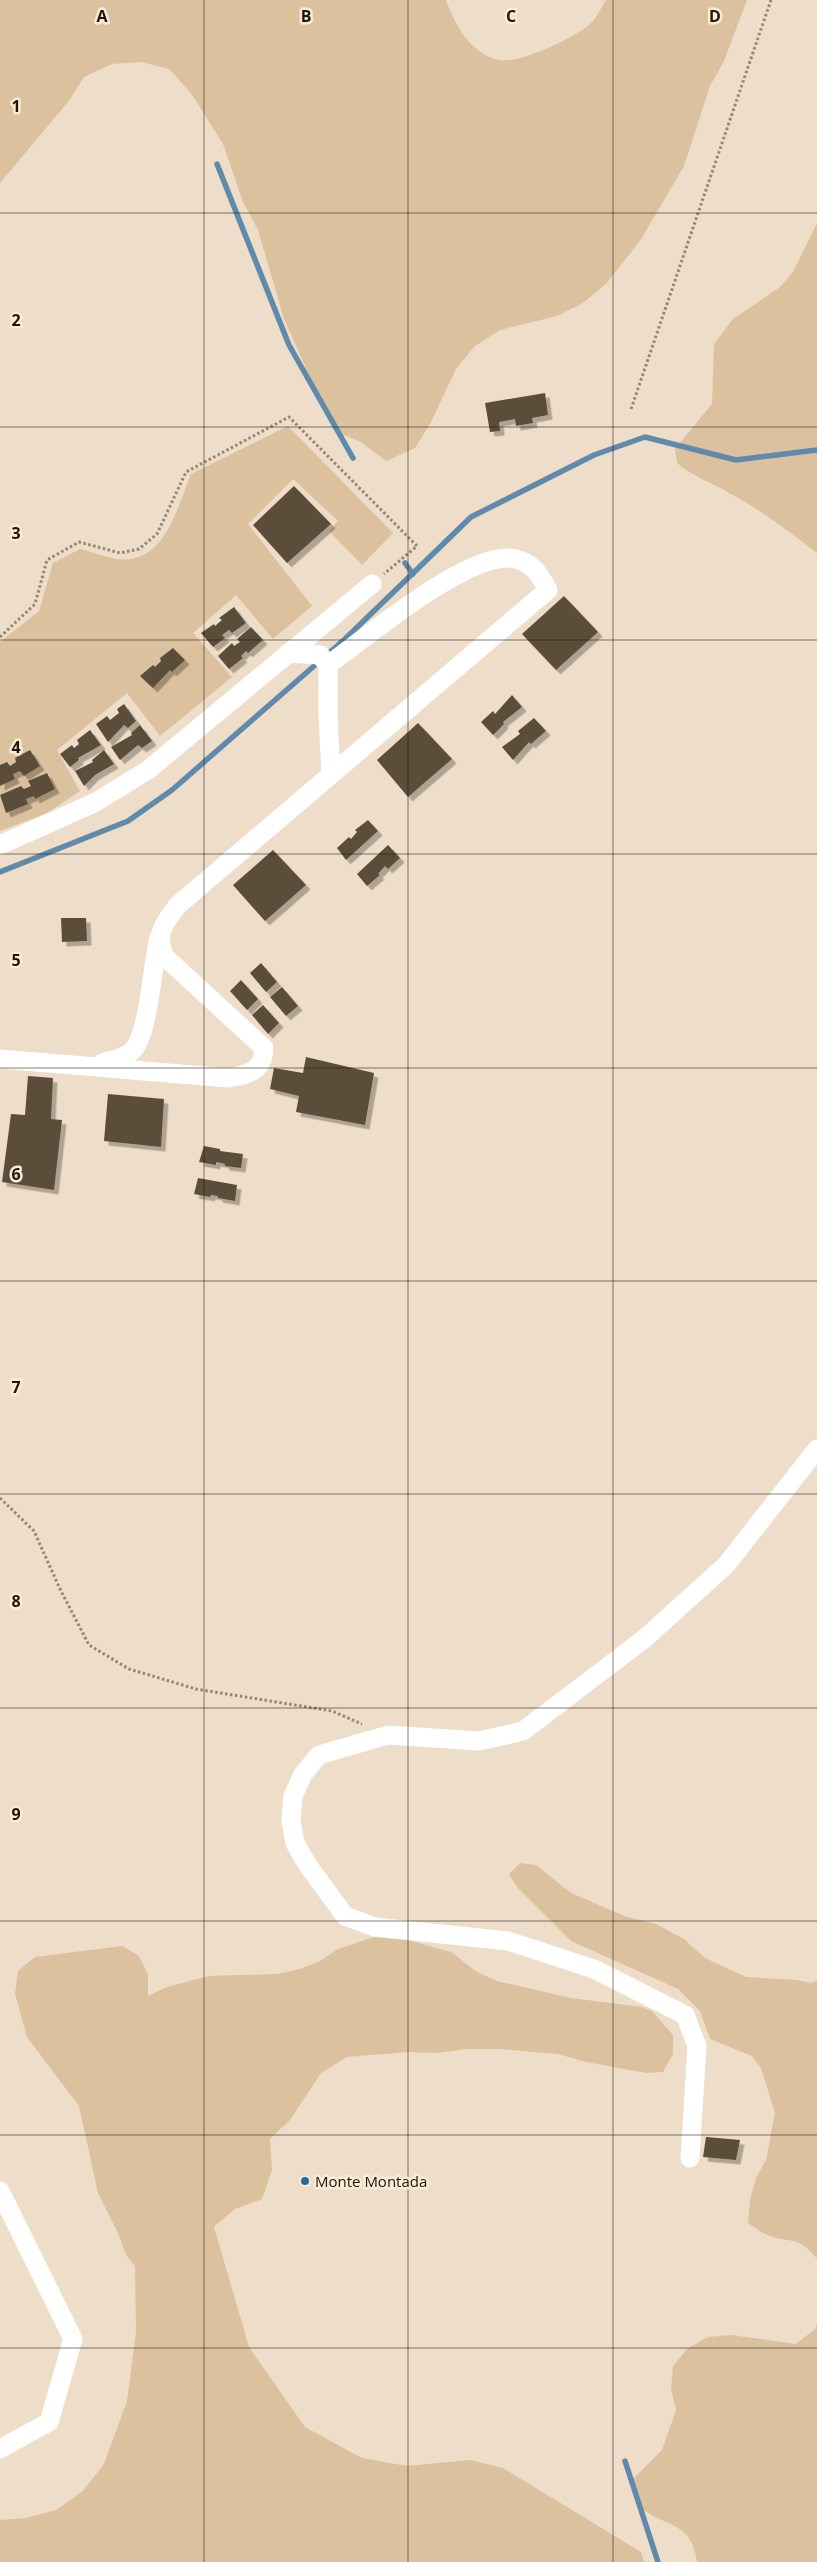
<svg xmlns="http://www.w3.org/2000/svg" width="817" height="2562" viewBox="0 0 817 2562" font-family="'Open Sans',sans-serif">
  <defs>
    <filter id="shadow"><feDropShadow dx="4.5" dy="4.5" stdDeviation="0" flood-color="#0004"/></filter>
  </defs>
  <rect width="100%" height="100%" fill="#eeddc8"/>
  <!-- green -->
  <path fill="#dcc19f" d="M0,0h446c9,25 25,55 54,60 20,4 73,-22 89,-35 7,-6 12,-17 17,-25h141l-23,61 -14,25 -26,80 -44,75 -34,43 -23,19 -26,13 -57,14 -25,16 -19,23 -25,53 -16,26 -29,13 -25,-19 -27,-11 -50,-112 -26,-89 -15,-28 -20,-58 -32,-51 -22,-24 -28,-7 -29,2 -28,13 -16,25 -68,81z
    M817,223v330c-28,-22 -55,-42 -86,-59 -18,-11 -38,-17 -54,-31l-2,-14 37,-45 2,-60 19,-25 47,-32 13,-15z
    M288,426l105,107 -31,32 -33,-34 9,-10 -45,-42 -45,45 64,82 -39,33 -37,-44 -43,38 39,44 -72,59 -33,-43 -70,57 23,41 -33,22 -47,18v-189l39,-31 14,-48 27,-14c12,3 25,8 37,10 48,6 60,-51 74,-85z
    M520,1863l16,2 35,28 56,24 29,7 28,15 21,19 41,19 51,3 14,3 6,-2v278c-19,-25 -29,-15 -52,-25 -6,-3 -12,-8 -17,-11l2,-23 6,-22 10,-18 9,-47 -14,-45 -9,-12 -42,-17 -10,-28 -22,-22 -107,-48 -54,-54 -8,-13z
    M374,1937l34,3 43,12 26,20 20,9 74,17 71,9 10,4 21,24v19l-10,18 -17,1 -60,-11 -28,-8 -59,-5h-32l-30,4 -29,-1 -61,5 -26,16 -31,47 -20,19 2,31 -10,29 -27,10 -21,18 35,120 56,80 57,31 45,8 63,-6 33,8 138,84 3,10h-644v-42l26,-2 30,-8 27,-19 21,-27 23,-63 9,-69 -1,-66 -9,-11 -8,-22 -20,-40 -19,-87 -52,-69 -12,-43 3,-23 17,-14 87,-11 17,10 9,18v22l19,-9 42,-11 68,-2 23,-5 20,-8 18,-12z
    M817,2324v238h-120c-6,-46 -40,-34 -59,-58 -4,-5 -5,-17 -7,-23l31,-31 14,-40 -5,-21 2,-23 15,-18 20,-11 23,-2 65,9 19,-15z"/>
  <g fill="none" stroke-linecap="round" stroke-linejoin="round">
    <!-- stream -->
    <path stroke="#608aab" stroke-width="5.5" d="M217,164l72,181 64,113
      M405,563l8,11
      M0,872l128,-51 44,-31 173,-151 126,-122 123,-62 51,-18 91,23 81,-10
      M625,2461l33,101"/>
  </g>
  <!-- building -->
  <path fill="#5c4e3b" filter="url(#shadow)" d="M545,393l3,22 -16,3 1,5 -17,3 -1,-7 -16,3 1,9 -10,1 -5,-29z
    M294,486l37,38 -44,39 -34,-38z
    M564,596l34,36 -42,38 -34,-36z
    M234,607l12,16 -14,10 -3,-3 -7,5 3,3 -12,9 -12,-14 13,-9 1,2 7,-6 -3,-2z
    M251,627l12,13 -15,13 -2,-2 -5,5 2,2 -14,11 -11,-13 14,-13 2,3 6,-4 -3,-3z
    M173,648l12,12 -13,12 -2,-2 -17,18 -13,-12 13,-11 2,2 6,-6 -1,-3z
    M512,695l10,12 -19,15 1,2 -11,11 -12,-13 12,-11 2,3z
    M124,704l12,17 -8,7 -4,-3 -16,17 -12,-18 11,-8 3,4 9,-7 -2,-4z
    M534,718l12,13 -15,13 -2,-2 -16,18 -11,-13 18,-13 -2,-3z
    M418,723l34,36 -44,38 -31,-37z
    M140,725l12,16 -10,7 -4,-3 -18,15 -9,-13 21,-12 -1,-2z
    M90,730l11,15 -23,13 1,2 -9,7 -10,-13 12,-9 2,3 5,-4 -2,-4z
    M30,750l10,16 -16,10 -4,-5 -7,3 2,5 -15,7v-21l7,-3 3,4 6,-4 -1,-4z
    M104,750l10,14 -19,11 -11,11 -9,-15 18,-9 -1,-2z
    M47,773l8,16 -20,10 -1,-3 -8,3 2,5 -22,9 -6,-18 21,-9 3,3 7,-3 -3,-5z
    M368,820l10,11 -32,29 -9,-12 12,-11 2,2 6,-7 -2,-2z
    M388,845l12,13 -12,11 -3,-3 -7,8 2,1 -13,11 -10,-12z
    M273,850l33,35 -41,36 -32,-36z
    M61,918h25l1,23 -25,1z
    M261,963l16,19 -11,10 -16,-19z
    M241,980l17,19 -11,11 -17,-19z
    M282,987l16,19 -12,10 -16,-19z
    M263,1005l16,18 -11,11 -16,-19z
    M306,1057l68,16 -9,52 -69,-13 3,-16 -29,-7 4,-21 29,5z
    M28,1076l25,2 -2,41 11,1 -8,70 -52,-8 9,-68 14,1z
    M108,1094l56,5 -3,48 -57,-6z
    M204,1146l16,3v2l23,3 -2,14 -16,-2v-2l-9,-2v3l-17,-3z
    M198,1178l39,7 -2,16 -17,-3v-2l-7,-1 -1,2 -16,-3z
    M706,2137l34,3 -4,20 -33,-3z"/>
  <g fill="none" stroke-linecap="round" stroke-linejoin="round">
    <!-- path -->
    <path stroke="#928676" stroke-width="3" stroke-dasharray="2.5 2.5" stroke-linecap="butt" d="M631,409l140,-409
      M0,637l35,-33 12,-44 32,-18 41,11 19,-4 18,-15 29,-62 103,-55 128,129 -33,28
      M0,1498l34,33 26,58 29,56 40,24 67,20 136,22 30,13"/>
    <!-- minor -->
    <path stroke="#fff" stroke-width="19" d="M288,653l32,2 8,10v52l3,57
      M0,845l96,-43 52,-32 224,-186
      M0,1059l228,19c21,-4 35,-6 36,-30l-100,-92c-9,-24 0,-32 14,-51l370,-315c-8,-15 -15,-27 -32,-31 -45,-11 -150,79 -188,106
      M102,1063c10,-3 21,-5 29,-11 18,-14 21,-88 28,-114
      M690,2158l7,-112 -12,-31 -91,-46 -86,-28 -133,-14 -30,-11 -38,-52 -12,-21 -4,-23 2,-24 10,-22 16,-19 69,-20 91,6 44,-10 121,-92 82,-74 91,-116
      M0,2191l73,148 -24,83 -49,27"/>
  </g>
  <!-- grid -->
  <path fill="none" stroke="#1c160e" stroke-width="1" stroke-opacity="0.55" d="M204,0v2562M408,0v2562M613,0v2562M0,213h817M0,427h817M0,640h817M0,854h817M0,1068h817M0,1281h817M0,1494h817M0,1708h817M0,1921h817M0,2135h817M0,2348h817"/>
  <!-- markers -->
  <circle fill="#226c9f" stroke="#fbead5" stroke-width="2" cx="305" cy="2181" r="5"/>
  <g text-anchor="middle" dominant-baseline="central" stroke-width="5" stroke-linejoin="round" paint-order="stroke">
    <!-- poi labels -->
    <g font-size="15" fill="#1c160e" stroke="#fbead5" text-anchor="start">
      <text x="315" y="2181">Monte Montada</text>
    </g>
  </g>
  <g font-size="16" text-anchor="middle" font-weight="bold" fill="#1c160e" stroke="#fbead5" stroke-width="5" stroke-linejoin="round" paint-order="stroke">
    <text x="102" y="22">A</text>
    <text x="306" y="22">B</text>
    <text x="511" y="22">C</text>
    <text x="715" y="22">D</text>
    <text x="16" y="112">1</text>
    <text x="16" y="326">2</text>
    <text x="16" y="539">3</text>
    <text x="16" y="753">4</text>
    <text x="16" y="966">5</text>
    <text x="16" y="1180">6</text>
    <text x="16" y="1393">7</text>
    <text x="16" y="1607">8</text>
    <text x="16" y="1820">9</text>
  </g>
</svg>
